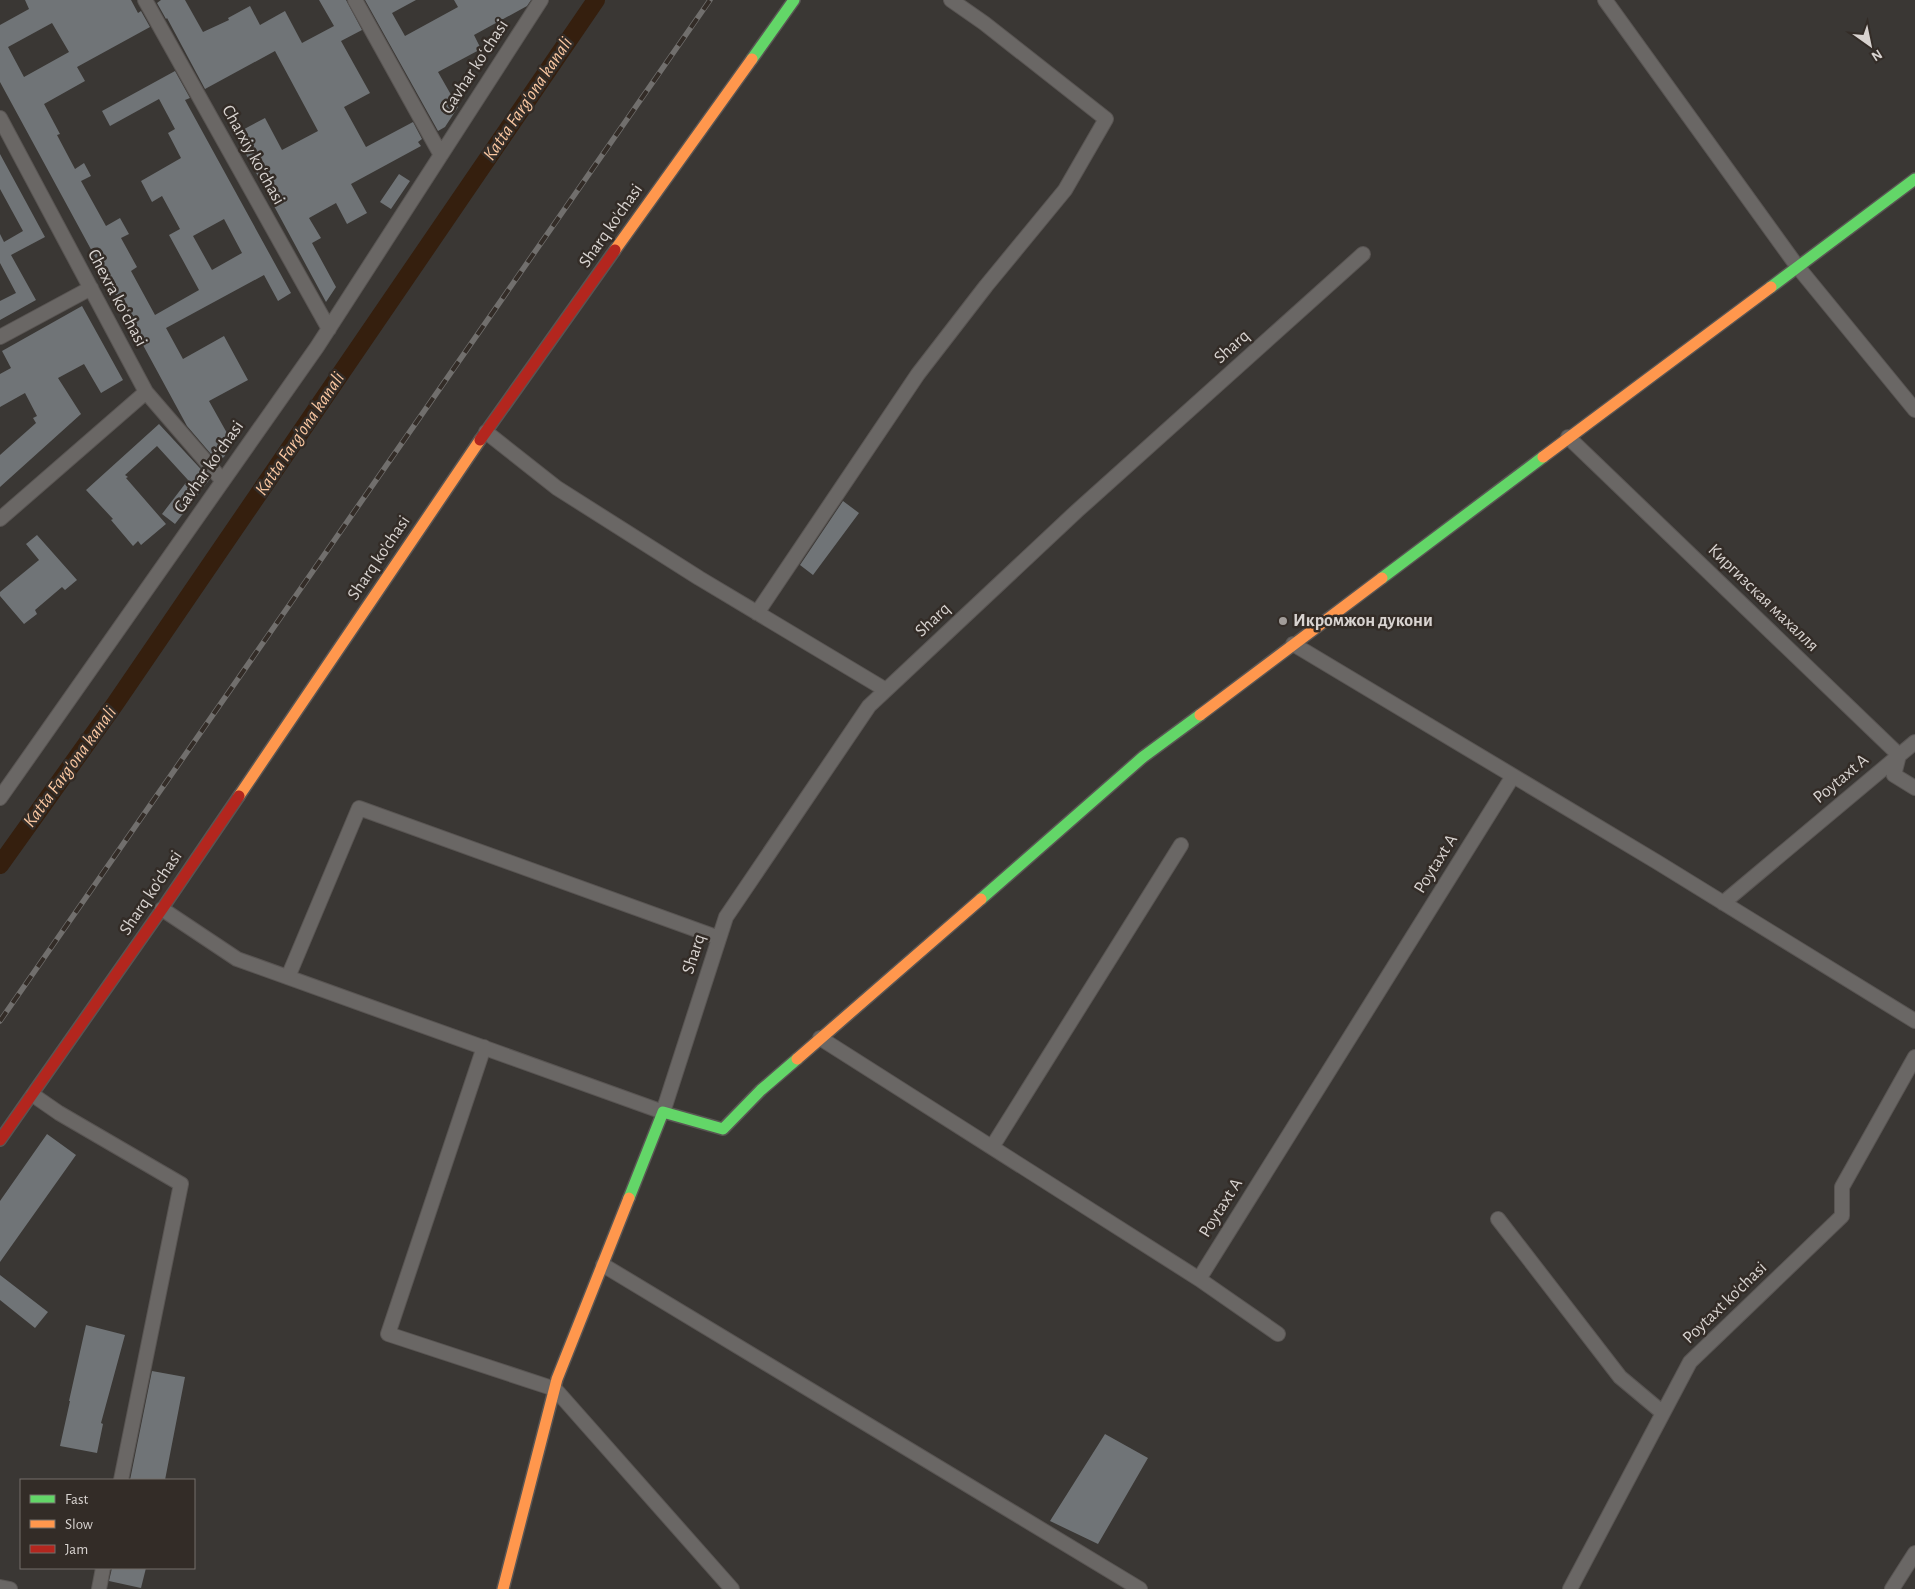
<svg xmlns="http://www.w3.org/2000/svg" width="1915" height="1589" viewBox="0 0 1915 1589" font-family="'Alegreya Sans',sans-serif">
  <rect width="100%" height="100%" fill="#3a3734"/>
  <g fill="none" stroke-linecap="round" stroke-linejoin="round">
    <!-- canal -->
    <path stroke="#351f0e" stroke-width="18" d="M0,865l115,-161 481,-704"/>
  </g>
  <!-- building -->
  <path fill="#707477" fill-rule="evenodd" d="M25,0h106l7,13 3,-2 9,16 -73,40 8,14 -41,23 16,30 -3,1 18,34 9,-6 7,13 -10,5 25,45 14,-8 9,16 -8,4 16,29 -6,4 24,44 44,-25 -30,-55 11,-6 -18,-33 -10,6 -11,-21 40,-23 -13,-25 7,-4 -16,-30 -49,27 -8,-15 73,-40 15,27 -5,2 106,193 -13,8 -14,-26 -98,53 17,31 41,-23 24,44 -39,21 23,41 -8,15 -7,4 -30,-35 -187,-344v-57l29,-16zM52,23l17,29 -45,25 -16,-30zM224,219l18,34 -30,17 -19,-34z
    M161,0h24l18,32 26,-12 -1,-2 22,-12 10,19 25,-14 17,32 32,-17 -15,-26h27l16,30 -21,11 29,52 -26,14 22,40 47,-25 9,17 -4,3 3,4 -70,38 16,29 -20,11 -11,-21 -27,15 12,20 -9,5 24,44 -10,15 -91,-168 30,-16 17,32 36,-19 -43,-80 -70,38 -38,-71 -1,1 -9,-16z
    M365,0h51l-24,13 13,23 53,-29 -4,-7h77l-4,6 -53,29 7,14 -43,23 20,35 -13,20 -7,4z
    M0,154l45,83 -34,18 25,45 -36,20v-19l16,-8 -16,-30v-29l4,8 19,-11 -23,-42z
    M399,174l11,7 -19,28 -11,-7z
    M82,306l41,74 -22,13 -17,-29 -26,14 23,36 -81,73v-32l36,-32 -3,-5 4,-2 -12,-23 -25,14v-33l11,-6 -9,-17z
    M159,424l51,55 -35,45 -13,-10 26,-34 -31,-34 -32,29 3,2 -2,1 40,46 -25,21 -3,-4 -5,5 -22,-26 2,-1 -27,-29z
    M843,501l16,12 -46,62 -13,-10z
    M37,535l40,45 -12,10 -3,-3 -27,23 2,4 -13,10 -24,-28v-4l39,-32 -13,-16z
    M47,1134l29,21 -76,107v-61z
    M0,1275l48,37 -13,16 -35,-28z
    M86,1325l39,10 -24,88 2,1 -6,29 -37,-7 10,-45h-1z
    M152,1371l33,6 -20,103h-35z
    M1105,1434l43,24 -50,86 -48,-23z
    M112,1568h34l-5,20 -32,-7z"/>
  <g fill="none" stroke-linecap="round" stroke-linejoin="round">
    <defs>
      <path id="street" d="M145,0l184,329
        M355,0l86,155
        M1605,0l192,266 118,144
        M0,118l146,274 76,88
        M0,337l91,-49
        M486,432l71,56 142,90 187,112
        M1568,437l331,318 -5,20 21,13
        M0,519l146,-127
        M757,613l161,-239 68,-88 79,-96 41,-71 -122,-96 -33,-23
        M1293,644l364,218 258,159
        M0,798l317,-451 224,-347
        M1723,903l192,-161
        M162,909l75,50 426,153 63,-195 143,-211 209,-196 285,-256
        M288,977l71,-169 360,130
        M820,1038l379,241 314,-503
        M484,1047l-96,287 167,55 177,200
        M33,1095l26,18 122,71 -60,296
        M992,1147l189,-302
        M1498,1219l122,158 43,36
        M603,1265l537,324
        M1199,1279l79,55
        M0,1587l10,2
        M99,1589l4,-21
        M1570,1589l120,-227 152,-146v-29l73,-130
        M1892,1589l23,-36"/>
      <path id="fast" d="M752,59l42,-59
        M1771,287l144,-108
        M1382,578l161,-121
        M981,899l162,-142 57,-42
        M629,1198l34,-86 60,17 38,-39 36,-31"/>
      <path id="slow" d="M615,250l137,-191
        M1543,457l228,-170
        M1200,715l182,-137
        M239,796l241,-356
        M797,1059l184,-160
        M503,1589l54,-210 72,-181"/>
      <path id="jam" d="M480,440l135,-190
        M0,1140l162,-231 77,-113"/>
    </defs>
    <!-- street casing -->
    <use href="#street" stroke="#595553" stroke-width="16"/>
    <!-- fast casing -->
    <use href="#fast" stroke="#595553" stroke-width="14"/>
    <!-- slow casing -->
    <use href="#slow" stroke="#595553" stroke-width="14"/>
    <!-- jam casing -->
    <use href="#jam" stroke="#595553" stroke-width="14"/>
    <!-- street -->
    <use href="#street" stroke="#6a6765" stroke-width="14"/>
    <!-- fast -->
    <use href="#fast" stroke="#63d668" stroke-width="11"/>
    <!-- slow -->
    <use href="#slow" stroke="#ff974d" stroke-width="11"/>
    <!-- jam -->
    <use href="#jam" stroke="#b3261e" stroke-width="11"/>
    <defs>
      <path id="rail" d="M0,1021l710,-1021"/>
    </defs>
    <!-- rail casing -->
    <use href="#rail" stroke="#716f6d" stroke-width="5.5"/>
    <!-- rail -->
    <use href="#rail" stroke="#332c27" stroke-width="4" stroke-dasharray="11" stroke-linecap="butt"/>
  </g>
  <!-- markers -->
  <circle fill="#a19c99" stroke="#332c27" stroke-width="2" cx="1283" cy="621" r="5"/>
  <g text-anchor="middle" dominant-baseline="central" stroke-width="5" stroke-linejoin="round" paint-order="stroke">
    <!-- street labels -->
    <g font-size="18" fill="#d8d3d0" stroke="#332c27">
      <text transform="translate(475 67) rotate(-57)">Gavhar koʻchasi</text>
      <text transform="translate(253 155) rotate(61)">Charxiy koʻchasi</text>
      <text transform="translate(611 226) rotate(-55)">Sharq ko'chasi</text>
      <text transform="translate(117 298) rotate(62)">Chexra koʻchasi</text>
      <text transform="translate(1232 347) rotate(-42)">Sharq</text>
      <text transform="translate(209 467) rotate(-55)">Gavhar koʻchasi</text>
      <text transform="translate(379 558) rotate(-56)">Sharq ko'chasi</text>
      <text transform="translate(1763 598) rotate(44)">Киргизская махалля</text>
      <text transform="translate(933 620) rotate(-43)">Sharq</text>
      <text transform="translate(1841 779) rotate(-40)">Poytaxt A</text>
      <text transform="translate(1436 864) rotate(-58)">Poytaxt A</text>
      <text transform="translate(151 893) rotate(-56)">Sharq ko'chasi</text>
      <text transform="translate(694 954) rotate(-72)">Sharq</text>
      <text transform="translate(1221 1208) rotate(-58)">Poytaxt A</text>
      <text transform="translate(1725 1303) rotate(-44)">Poytaxt ko'chasi</text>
    </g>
    <!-- poi labels -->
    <g font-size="18" font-weight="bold" fill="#d8d3d0" stroke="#332c27" text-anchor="start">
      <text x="1293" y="621">Икромжон дукони</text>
    </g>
    <!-- water labels -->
    <g font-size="19" font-style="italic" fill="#f9c6a0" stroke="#332c27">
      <text transform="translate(528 99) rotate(-56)">Katta Farg'ona kanali</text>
      <text transform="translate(300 434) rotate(-56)">Katta Farg'ona kanali</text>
      <text transform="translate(70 767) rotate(-54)">Katta Farg'ona kanali</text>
    </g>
  </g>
  <!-- legend -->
  <rect x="20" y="1479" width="175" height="90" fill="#332c27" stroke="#756f6b"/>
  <rect x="30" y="1495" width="25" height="8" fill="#63d668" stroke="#756f6b"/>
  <text x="65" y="1504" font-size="15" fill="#d8d3d0">Fast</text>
  <rect x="30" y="1520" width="25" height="8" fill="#ff974d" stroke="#756f6b"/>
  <text x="65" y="1529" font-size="15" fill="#d8d3d0">Slow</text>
  <rect x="30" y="1545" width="25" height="8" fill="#b3261e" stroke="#756f6b"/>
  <text x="65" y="1554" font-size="15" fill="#d8d3d0">Jam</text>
  <!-- north arrow -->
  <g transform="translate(1870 45) rotate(147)" stroke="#332c27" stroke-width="4" paint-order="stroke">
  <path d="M0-4L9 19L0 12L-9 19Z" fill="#d8d3d0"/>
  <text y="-8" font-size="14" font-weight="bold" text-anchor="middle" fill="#d8d3d0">N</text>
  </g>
</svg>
